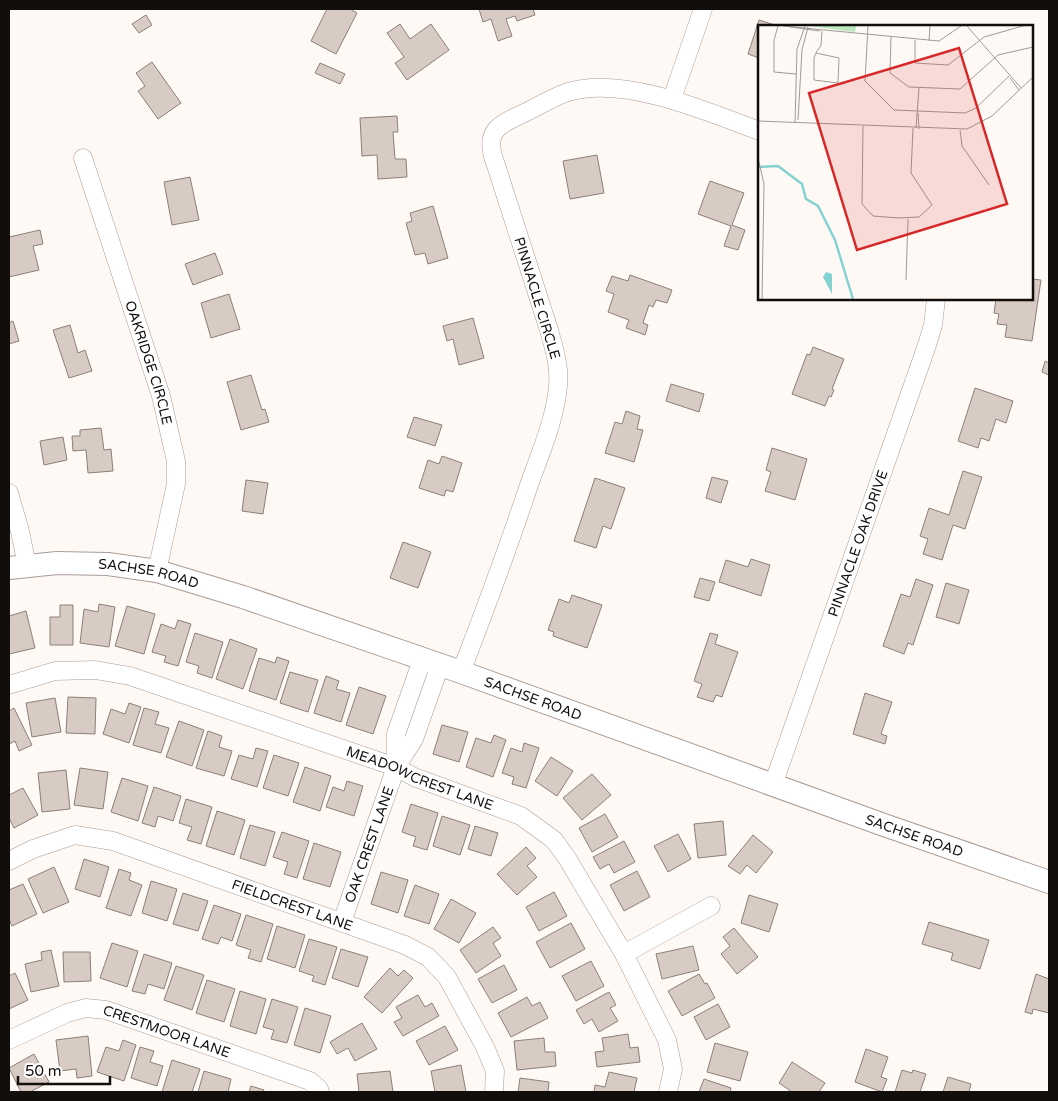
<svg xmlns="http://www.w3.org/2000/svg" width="1058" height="1101" viewBox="0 0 1058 1101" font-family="'Varela Round',sans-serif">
  <rect width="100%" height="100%" fill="#fef9f5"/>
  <!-- building -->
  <path fill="#d7cbc3" stroke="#8b8079" d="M327,9h23l7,4 -21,41 -25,-13z
    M479,9h54l2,6 -18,6 -2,-5 -9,3 6,17 -14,5 -7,-22 -8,3z
    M146,15l6,10 -13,8 -7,-9z
    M759,20l19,6h-19v32l-11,-4z
    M400,24l10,15 21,-15 18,26 -42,30 -12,-17 9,-6 -17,-24z
    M152,62l29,41 -23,16 -20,-28 7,-5 -9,-13z
    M320,63l25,11 -5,10 -25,-11z
    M397,116l1,16h-5l2,27h11l1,18 -29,2 -1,-24 -15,1 -2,-38z
    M597,155l7,38 -34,6 -7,-38z
    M190,177l9,43 -27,5 -8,-43z
    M710,181l34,12 -12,32 13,5 -7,20 -14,-4 7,-20 -33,-12z
    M433,206l15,52 -20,6 -3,-11 -10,2 -9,-32 6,-2 -2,-8z
    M40,230l3,14 -10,2 6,24 -30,7v-40z
    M215,253l8,21 -30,11 -8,-21z
    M630,275l42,15 -5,13 -11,-3 -3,7 -4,-2 -6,18 5,2 -3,10 -19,-7 3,-8 -21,-8 6,-18 -8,-3 6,-15 16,5z
    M1032,279l9,1 -9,61 -27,-4 2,-12 -10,-1 2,-10 -5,-1 2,-14h36z
    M229,294l11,35 -29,9 -10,-35z
    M473,318l11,40 -25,7 -6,-26 -6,2 -4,-15z
    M13,321l6,20 -10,3v-21z
    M70,325l8,28 7,-3 7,21 -23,7 -16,-48z
    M813,347l31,12 -12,30 2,1 -3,7 -2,-1 -4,10 -33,-12 15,-40 3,1z
    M1045,361l4,2v12l-7,-3z
    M251,375l11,35 3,-1 4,13 -28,8 -14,-48z
    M671,384l33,10 -5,18 -33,-11z
    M975,388l38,13 -7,22 -10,-4 -7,22 -8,-3 -3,10 -20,-7z
    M626,411l14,5 -3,13 6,1 -9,32 -29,-9 10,-31 7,2z
    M414,417l28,8 -7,21 -28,-9z
    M101,428l3,22 7,-1 2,22 -25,2 -2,-23 -13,1 -1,-15h8v-6z
    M63,437l4,23 -23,5 -4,-24z
    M772,448l35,11 -12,41 -30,-9 6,-19 -5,-2z
    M442,456l20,7 -9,29 -7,-2 -2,6 -25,-8 9,-28 11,4z
    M963,471l19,6 -17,52 -12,-4 -11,35 -19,-6 5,-15 -8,-3 9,-28 20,7z
    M712,477l16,4 -7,22 -15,-5z
    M595,478l30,10 -14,41 -8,-3 -7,22 -22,-7z
    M246,480l22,3 -5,31 -21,-3z
    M403,542l28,10 -13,36 -28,-10z
    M751,559l19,6 -9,31 -42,-14 7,-22 22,7z
    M700,578l15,4 -6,19 -15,-4z
    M916,579l17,6 -20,60 -5,-2 -4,11 -21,-8 18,-52 9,3z
    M946,583l23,7 -10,34 -23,-7z
    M572,595l30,10 -15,43 -34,-12 1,-4 -6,-2 11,-31 10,4z
    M99,604l16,3 -6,40 -29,-4 4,-34 14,3z
    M60,605h13v40h-23v-28h10z
    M127,606l28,8 -11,40 -29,-8z
    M26,611l9,37 -26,6v-38z
    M178,620l13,4 -13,42 -14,-4 2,-6 -14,-4 9,-28 14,5z
    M195,633l28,9 -11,36 -15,-5 2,-7 -13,-4z
    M710,633l8,2 -3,9 23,8 -16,45 -6,-2 -3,7 -16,-5 5,-13 -8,-3z
    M230,639l27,10 -14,40 -27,-10z
    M277,657l12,4 -13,39 -27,-9 10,-33 16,5z
    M290,672l28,8 -10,32 -28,-9z
    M326,676l13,5 -3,8 14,4 -9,29 -27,-9z
    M359,687l27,9 -13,38 -27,-9z
    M865,693l27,9 -11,32 6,2 -2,8 -32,-10z
    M68,697l28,1 -1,36 -29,-1z
    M55,698l6,34 -29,5 -6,-34z
    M129,703l12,4 -12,36 -26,-9 8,-25 14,5z
    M14,708l18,37 -13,6 -4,-10 -6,3v-33z
    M144,708l15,4 -4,12 14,4 -8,25 -28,-8z
    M179,721l25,9 -12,36 -26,-9z
    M442,725l26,7 -9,30 -26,-8z
    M208,731l14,5 -3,11 13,4 -8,25 -28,-8z
    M494,735l12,5 -13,37 -27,-10 10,-29 15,5z
    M524,743l15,5 -13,40 -14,-4 2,-7 -12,-4 9,-25 11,4z
    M256,748l12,3 -11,36 -26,-8 8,-24 14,4z
    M274,755l25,8 -11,33 -25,-8z
    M551,757l22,14 -16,25 -22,-15z
    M305,767l26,9 -11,35 -27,-9z
    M80,768l28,4 -5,37 -29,-4z
    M66,770l4,39 -28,3 -4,-39z
    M592,774l19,21 -29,25 -19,-22z
    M122,778l26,8 -10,35 -27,-9z
    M347,781l16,5 -9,30 -28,-9 7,-20 11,4z
    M154,787l27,9 -8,25 -15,-5 -3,11 -13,-4z
    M23,788l15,27 -24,13 -5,-10v-23z
    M186,799l26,8 -11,37 -14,-4 5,-13 -13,-4z
    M411,804l27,9 -11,37 -14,-4 3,-9 -14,-5z
    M217,811l28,9 -11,35 -28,-9z
    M605,814l13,23 -26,15 -13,-24z
    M442,816l28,9 -10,30 -27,-9z
    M723,821l3,34 -28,3 -4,-34z
    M250,825l25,7 -10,34 -25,-8z
    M475,826l23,7 -7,23 -23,-7z
    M282,832l27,9 -12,37 -13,-4 4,-12 -15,-5z
    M678,834l13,25 -23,13 -14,-26z
    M753,835l20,17 -17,21 -9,-8 -7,9 -12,-8z
    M624,841l11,21 -21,11 -5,-9 -9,5 -7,-12z
    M314,843l27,9 -11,35 -27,-8z
    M526,847l10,11 -9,8 10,11 -20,18 -20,-21z
    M84,859l25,8 -9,30 -25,-8z
    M54,867l15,35 -26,11 -15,-34z
    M119,869l12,4 -2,7 13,5 -11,31 -25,-8z
    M637,871l13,26 -26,14 -14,-26z
    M381,872l27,8 -10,33 -27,-9z
    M151,881l26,8 -10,32 -25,-8z
    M23,884l14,30 -25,12 -3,-7v-29z
    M415,885l24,9 -10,30 -25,-8z
    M554,892l13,24 -28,15 -13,-24z
    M183,893l25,8 -10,30 -25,-7z
    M749,895l29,9 -9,28 -28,-9z
    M451,899l25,14 -17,30 -25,-14z
    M214,905l27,9 -9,27 -11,-4 -3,7 -16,-5z
    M246,915l27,9 -12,38 -13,-4 3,-8 -15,-5z
    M929,922l60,18 -9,29 -29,-9 2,-7 -31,-9z
    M571,923l14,26 -35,19 -14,-26z
    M277,926l28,9 -10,33 -28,-9z
    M493,927l8,11 -8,5 8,13 -25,17 -16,-23z
    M734,928l24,29 -21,17 -16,-20 9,-8 -7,-9z
    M309,939l28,8 -12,38 -13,-4 2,-5 -15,-5z
    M112,943l26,8 -11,36 -27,-9z
    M693,946l6,24 -37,9 -6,-25z
    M341,949l27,8 -10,30 -26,-9z
    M51,950l8,36 -28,6 -6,-28 17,-4 -1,-8z
    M63,952h27l1,29 -27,1z
    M144,954l28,9 -8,26 -16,-5 -3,10 -13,-3z
    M591,961l13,25 -28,15 -14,-25z
    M504,965l13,25 -25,13 -14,-24z
    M176,966l28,9 -12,35 -28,-10z
    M390,968l8,8 6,-6 9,8 -31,35 -18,-16z
    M15,973l13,27 -19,9v-33z
    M699,974l6,10 2,-1 8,15 -33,18 -14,-25z
    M1036,974l13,5v34l-16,-4 -1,5 -7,-2z
    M207,980l28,9 -11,33 -28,-9z
    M240,991l26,8 -10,35 -26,-8z
    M609,992l7,13 -6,3 8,13 -19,11 -7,-13 -8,5 -8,-14z
    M418,995l7,12 7,-4 7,13 -36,20 -9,-14 8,-4 -6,-11z
    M527,997l5,9 8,-4 8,16 -37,19 -13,-24z
    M272,999l26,8 -11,36 -16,-4 3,-9 -11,-3z
    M718,1004l12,23 -24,13 -12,-23z
    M305,1008l26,8 -11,37 -26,-8z
    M362,1023l15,26 -22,12 -7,-13 -11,6 -7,-12z
    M445,1026l13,24 -29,15 -13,-24z
    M628,1034l2,14 8,-1 2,15 -43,5 -2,-15 9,-1 -2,-13z
    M88,1036l4,40 -15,2 -1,-9 -16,2 -4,-31z
    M544,1038l1,14h10l1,14 -39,4 -3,-29z
    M123,1040l13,5 -12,36 -27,-9 9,-25 13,4z
    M715,1043l33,9 -8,29 -33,-9z
    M140,1047l14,4 -4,11 13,4 -6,20 -26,-8z
    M866,1049l22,8 -7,20 6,2 -5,13 -27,-10z
    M34,1054l15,28 -19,10h-9l-12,-24z
    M172,1060l28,9 -8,23h-30z
    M792,1062l33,21 -6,9h-27l-13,-9z
    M461,1065l5,27h-31l-4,-21z
    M902,1070l10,3 1,-3 13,4 -6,18h-25z
    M204,1071l27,8 -3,13h-30z
    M390,1071l3,21h-34l-2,-18z
    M609,1072l28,6 -3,14h-40l1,-7 10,2z
    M948,1077l23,7 -2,8h-26z
    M520,1078l29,4 -1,10h-30z
    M704,1079l27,9 -1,4h-31z
    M251,1086l13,4 -1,2h-14z"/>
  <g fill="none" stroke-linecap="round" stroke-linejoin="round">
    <defs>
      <g id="minor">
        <path d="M672,99l31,-90"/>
        <path id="s1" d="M83,158l78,238 15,65v23l-19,87"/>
        <path d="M9,493l11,38 7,35"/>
        <path d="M461,672c24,-62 47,-124 68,-187 11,-31 26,-65 29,-99 2,-19 -4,-38 -9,-56l-56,-174c-7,-25 7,-32 27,-41 15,-7 30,-16 45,-22 55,-19 142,18 194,38"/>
        <path id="s2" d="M9,685l46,-14 40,-1 35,6 251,86 15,5 18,10 107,39 33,24 13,18 57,96 43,86 6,29 -5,23"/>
        <path d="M396,767v-33l26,-74"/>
        <path id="s3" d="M773,785l154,-440 6,-20 3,-26"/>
        <path id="s4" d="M9,861l24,-12 42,-14 38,6 292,104 23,12 19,20 38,70 10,24 -1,21"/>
        <path id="s5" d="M342,922l54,-155 18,-28 26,-74"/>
        <path d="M624,954l87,-48"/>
        <path id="s6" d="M9,1040l58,-27 19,-5 20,2 204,71 9,8 1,3"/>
      </g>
      <g id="major">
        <path id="s7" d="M9,568l48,-5 51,1 49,7 86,26 218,75 423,153 165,57"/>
      </g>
    </defs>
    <!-- minor casing -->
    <use href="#minor" stroke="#a99d96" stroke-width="19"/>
    <!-- major casing -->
    <use href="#major" stroke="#a99d96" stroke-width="24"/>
    <!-- minor -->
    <use href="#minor" stroke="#fff" stroke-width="18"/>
    <!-- major -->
    <use href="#major" stroke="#fff" stroke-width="22"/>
  </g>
  <g text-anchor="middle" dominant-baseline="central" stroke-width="4" stroke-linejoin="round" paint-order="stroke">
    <!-- street labels -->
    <g font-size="14" fill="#120e0b" stroke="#fff">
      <text transform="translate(537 298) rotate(73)">PINNACLE CIRCLE</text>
      <text stroke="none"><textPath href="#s1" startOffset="215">OAKRIDGE CIRCLE</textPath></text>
      <text stroke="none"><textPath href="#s3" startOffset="256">PINNACLE OAK DRIVE</textPath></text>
      <text stroke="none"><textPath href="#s7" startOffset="141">SACHSE ROAD</textPath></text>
      <text stroke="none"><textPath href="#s7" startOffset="546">SACHSE ROAD</textPath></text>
      <text stroke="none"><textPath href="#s2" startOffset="431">MEADOWCREST LANE</textPath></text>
      <text stroke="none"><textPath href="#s7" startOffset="951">SACHSE ROAD</textPath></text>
      <text stroke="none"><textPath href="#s5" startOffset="82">OAK CREST LANE</textPath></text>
      <text stroke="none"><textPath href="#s4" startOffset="300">FIELDCREST LANE</textPath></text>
      <text stroke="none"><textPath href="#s6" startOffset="168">CRESTMOOR LANE</textPath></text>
    </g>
  </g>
  <!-- overview -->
  <g transform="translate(758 25)">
    <rect width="275" height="275" fill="#fef9f5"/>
    <path d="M52,1h46l-1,6z" fill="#b8e7bb"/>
    <path d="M68,247l6,2v20l-9,-17z" fill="#84d2d2"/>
    <path fill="none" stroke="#84d2d2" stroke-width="2.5" d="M1,142l19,-1 24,18 4,15 12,7 17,34 18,59"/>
    <path fill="none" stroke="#a09b97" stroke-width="1" d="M20,1l-4,14v32l22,2M25,1l156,15 22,-15M110,1l-3,55 29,29 71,3 11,-5 33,-32M209,1l54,62M32,2l30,4M133,11l-1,37 19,14 51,2 38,-34 35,-8M157,15v23l33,2 36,-28 39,-11M171,16l1,-15M58,28l23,5 -1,25 -24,-3v-22l1,-3 2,-4 3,-4 1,-2 1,-14M252,53l9,12M160,88l1,16M40,95l4,-70 6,-23M0,96l209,8 25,-13 41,-39M37,98l2,-74 8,-23M105,101l-1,78 11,12 26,2 20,-1 13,-12 -21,-32 2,-45M158,103l3,-40M202,105l2,16 27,39M0,133l6,26 -2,115M148,255l2,-61"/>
    <path fill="#d62828" fill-opacity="0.15" stroke="#d62828" stroke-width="2.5" d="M201,23l48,156 -150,46 -48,-157z"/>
    <rect width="275" height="275" fill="none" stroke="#120e0b" stroke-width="2.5"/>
  </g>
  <!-- border -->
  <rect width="1058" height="1101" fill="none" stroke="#120e0b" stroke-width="20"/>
  <!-- scale -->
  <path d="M18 1076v8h92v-8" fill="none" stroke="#120e0b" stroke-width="2.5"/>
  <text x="25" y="1076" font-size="15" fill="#120e0b" stroke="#ffffff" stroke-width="4" paint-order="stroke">50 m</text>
</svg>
